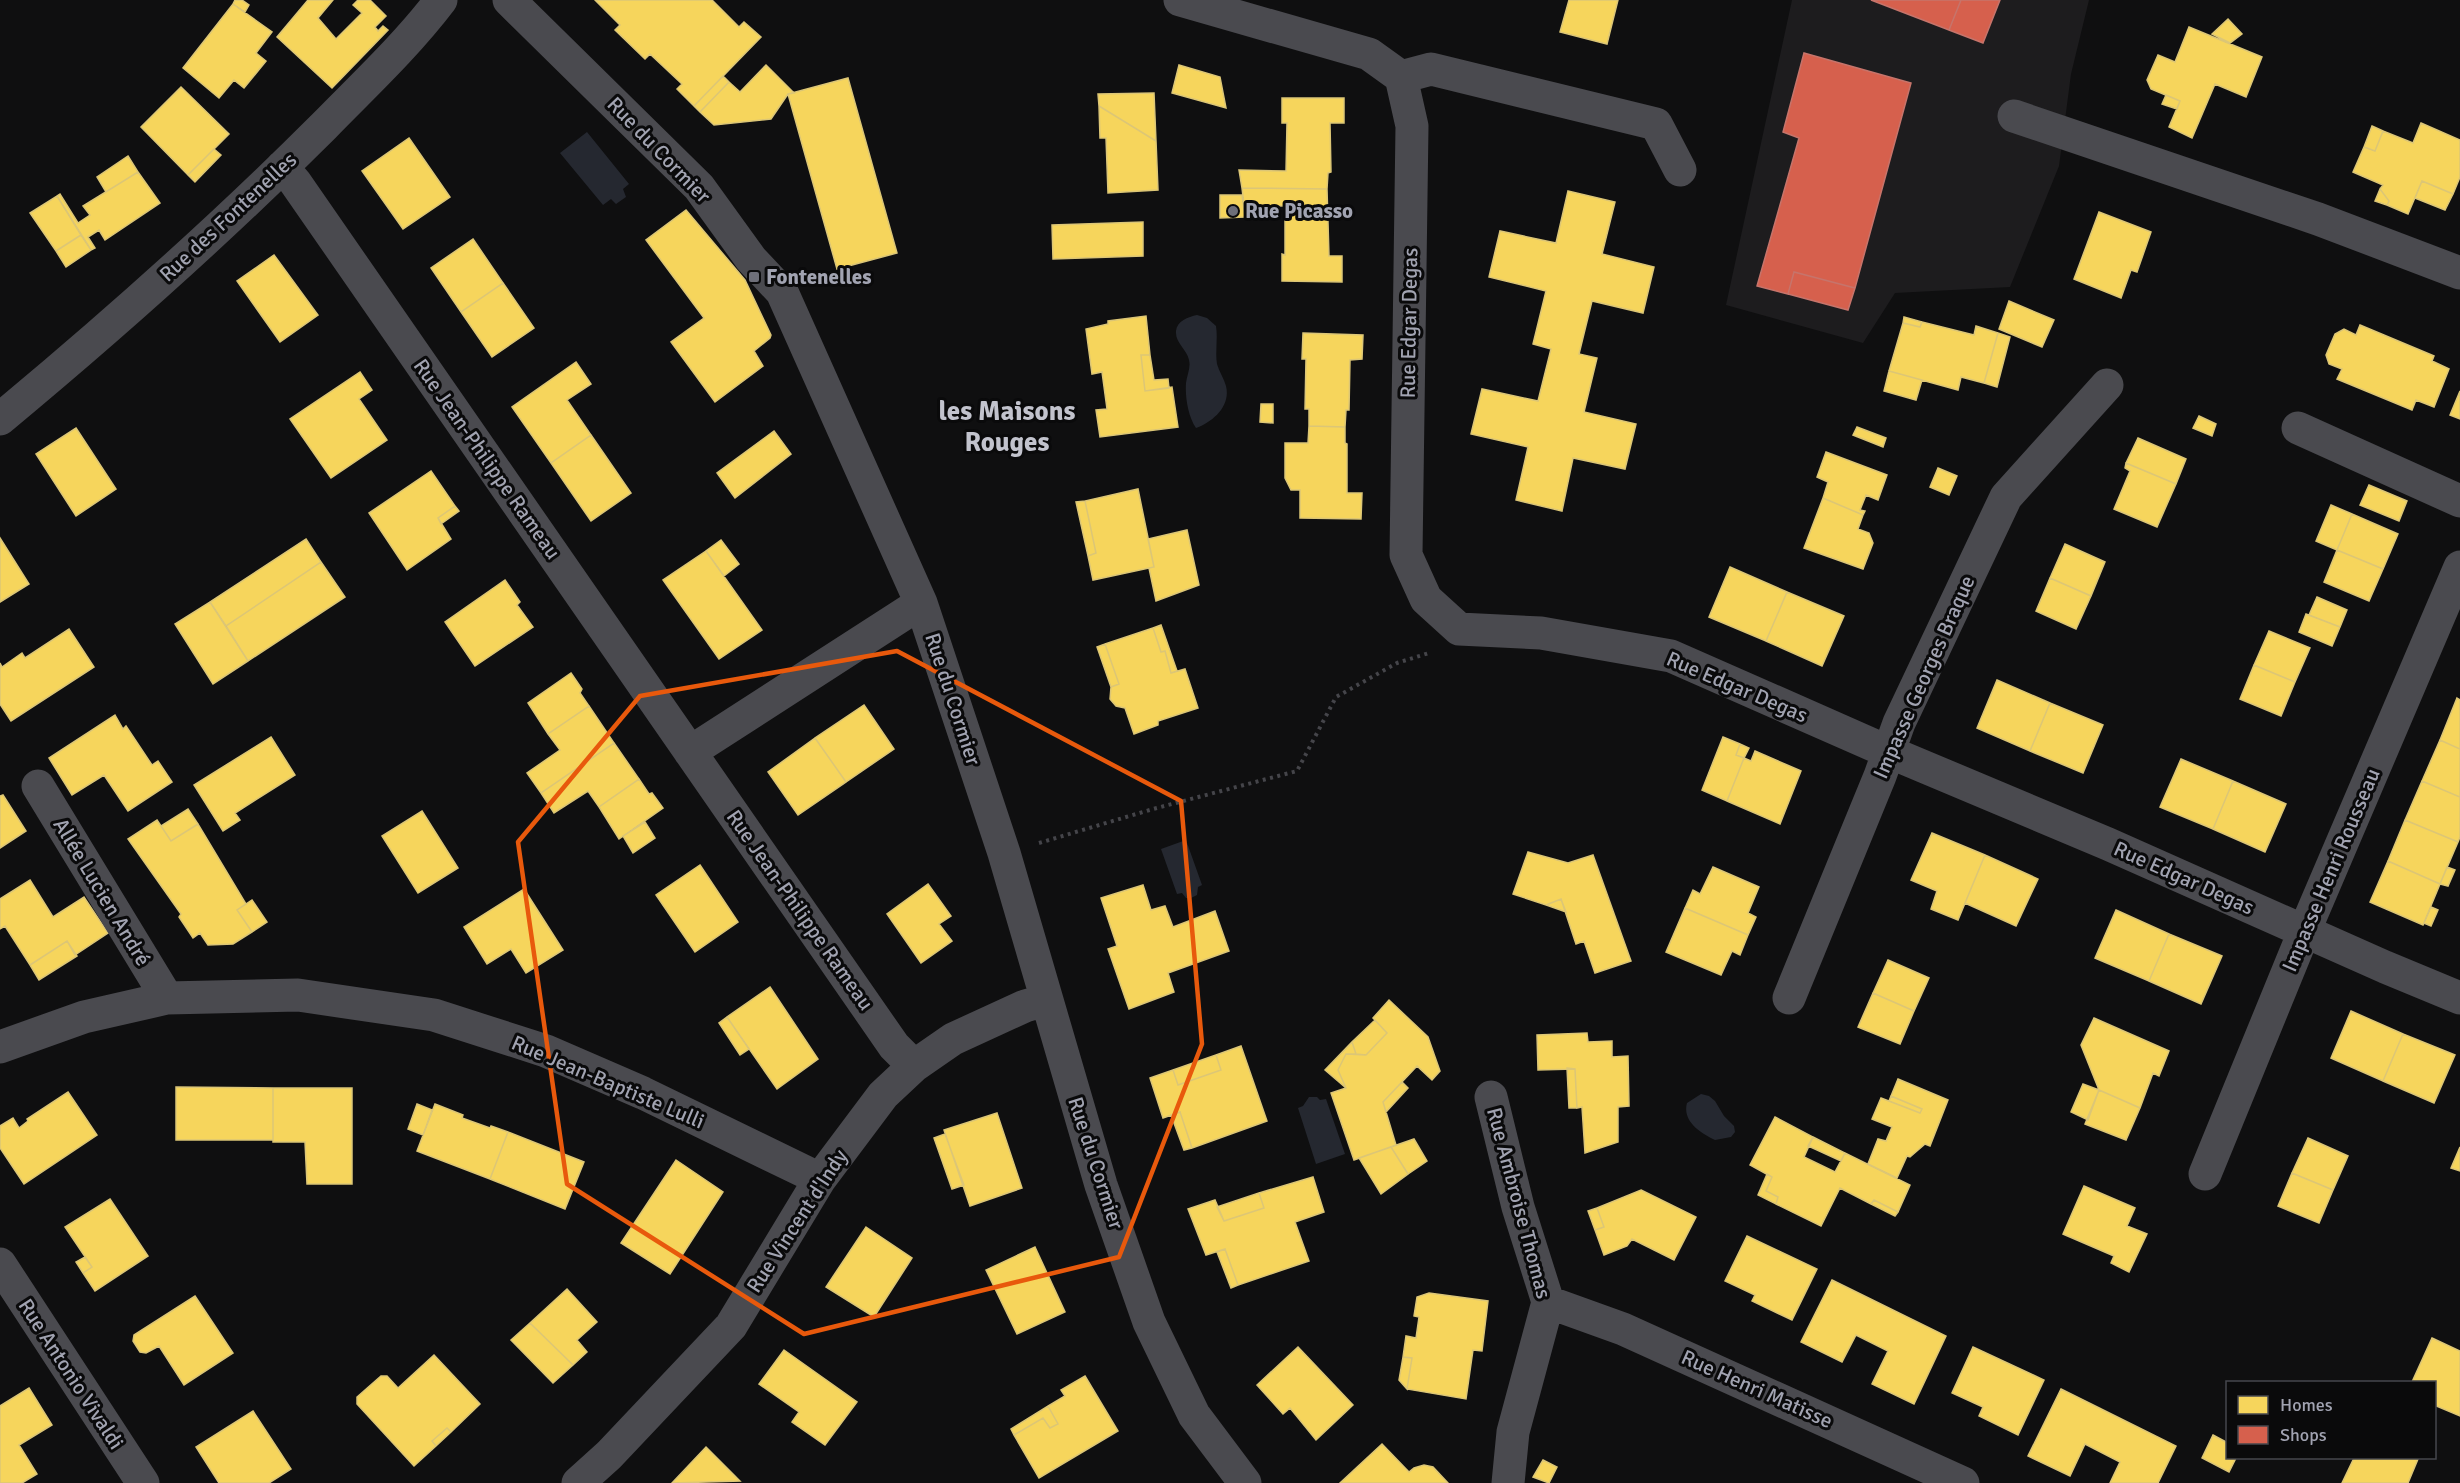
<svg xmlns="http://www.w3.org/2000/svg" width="2460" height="1483" viewBox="0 0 2460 1483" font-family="Signika,sans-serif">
  <rect width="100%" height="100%" fill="#0f0f10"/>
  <!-- built -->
  <path fill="#1d1c1e" d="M1792,0h297l-18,74 -12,92 -49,121 -115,6 -32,50 -137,-38z"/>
  <!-- water -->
  <path fill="#252830" d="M587,132l42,52 -6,5 3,8 -10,7 -5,-5 -8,6 -43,-52z
    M1197,315l10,3 9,8c2,13 -1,26 1,38 2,7 7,15 9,22 5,20 -13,36 -30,42 -8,-12 -11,-31 -10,-45 1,-8 5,-15 3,-23 -2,-11 -14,-17 -13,-29 1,-10 12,-14 21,-16z
    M1186,840l16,45 -4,2 -1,8 -6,3h-5l-4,-5 -5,1 -16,-45z
    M1701,1094l8,2 6,5 9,15 10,10 1,6 -4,5 -16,3c-15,-7 -33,-19 -28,-37z
    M1309,1097h8l3,3 6,-1 19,55 -29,10 -18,-56 5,-2z"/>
  <!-- homes -->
  <path fill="#f6d55c" stroke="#dcc676" stroke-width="1.5" d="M235,0h7l7,5 -4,7 -12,-8z
    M308,0h25l-15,18 18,21 26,-26 -9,-8 5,-5h12l16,16 -11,11 3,4 5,-5 5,4 -56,58 -55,-51z
    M595,0h117l27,27 5,-5 17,15 -67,69 -17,-17 5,-5 -32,-30 -5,5 -30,-29 5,-5z
    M1569,0h49l-11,44 -47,-12z
    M233,4l39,28 -16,21 10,8 -22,27 -10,-8 -15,18 -36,-30z
    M2228,19l14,15 -12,9 -18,-9z
    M2189,27l73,30 -16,40 -31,-13 -23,54 -23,-11 11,-26 -29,-12 -4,-9 11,-25 17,7z
    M766,65l28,28 -6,1 -17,25 -57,6 -14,-13 29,-30 11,10z
    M1179,65l41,12 6,31 -54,-15z
    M723,76l6,6 -29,30 -6,-6z
    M848,78l49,175 -60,16 -49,-175z
    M181,87l48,47 -41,41 -47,-48z
    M1154,93l2,48 -57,-35 -1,-12z
    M2166,95l14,6 -3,8 -15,-5z
    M1282,98h62v25h-14l1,49 -3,1 -1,16 -85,-1 -3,-18 47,1 1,-48h-5z
    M1099,106l57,35 2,49 -50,3 -2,-55h-6z
    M2421,123l39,17v37l-7,17 -31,-13 -14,33 -21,-9 2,-4 -9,-12 3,-4 -30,-13 11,-25 11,4 8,-20 30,12z
    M2372,126l11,5 -8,20 -11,-4z
    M409,138l41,59 -47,32 -41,-58z
    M214,149l7,6 -26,27 -7,-7z
    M128,156l10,16 -32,20 -9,-15z
    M138,172l22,31 -55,37 -6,-10 -11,7 7,11 -4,2 -34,-54 3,-2 18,29 12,-8 -7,-9z
    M2422,181l31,13 -8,16 -30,-12z
    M1242,188l85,1 2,67h13v26l-60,-1v-27l3,1v-49l-41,-1z
    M2380,189l9,12 -2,4 -12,-4z
    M1568,191l47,11 -13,52 52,13 -11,46 -51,-12 -13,53 18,4 -13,54 52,12 -11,45 -52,-11 -11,53 -46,-11 12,-53 -57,-13 11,-45 56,12 13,-52 -18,-5 13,-53 -57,-14 11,-46 56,12z
    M1220,195h22l3,22 -25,1z
    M57,196l24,39 -25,16 -26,-38z
    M686,210l59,70 26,55 -1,3 -16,13 9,15 -48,36 -44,-60 33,-24 -58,-78z
    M2099,212l52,20 -14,40 -6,-2 -10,28 -47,-19z
    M1143,222v34l-90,3 -1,-34z
    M81,235l10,15 -25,17 -10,-16z
    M473,239l30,44 -42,29 -30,-44z
    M274,255l44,60 -38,27 -43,-61z
    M503,283l31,45 -42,29 -31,-45z
    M2009,301l45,19 -12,27 -43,-18z
    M1146,316l4,39h-9l4,36 27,-4 6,40 -78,10 -4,-27 11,-1 -5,-37 -10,2 -6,-45 22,-5v-3z
    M1904,317l18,5 -2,5 -17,-4z
    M1922,322l52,13 2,-9 22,7 -14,50 -23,-6 -3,13 -69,-19 14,-48 17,4z
    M2360,325l74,31 -2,5 17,8 -15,38 -18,-7 -4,10 -75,-31 5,-10 -13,-5 -3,-9 9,-21 9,-5 12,6z
    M1303,333l60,2 -1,24 -12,1 -1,50h-3l-1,17 -36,-1v-17h-4l1,-50h-4z
    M1998,333l12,4 -13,50 -13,-4z
    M1141,355h9l4,25 14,-1 1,9 -24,3z
    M576,362l15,22 -24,16 24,35 -40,28 -39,-56z
    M1889,371l33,9 -6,20 -32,-9z
    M360,372l12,18 -13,9 28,41 -56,38 -41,-59z
    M2460,391v28l-10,-4z
    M1261,404h12v19l-13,-1z
    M2199,416l17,8 -4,12 -19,-8z
    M1309,426l36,1v16l2,1v49h15l-1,26 -61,-1v-28h-9l-6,-12v-35h23z
    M1857,427l29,11 -3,9 -30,-12z
    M76,428l40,61 -40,27 -40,-62z
    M774,431l17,23 -56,44 -18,-25z
    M591,435l40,58 -40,28 -40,-58z
    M2138,438l48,21 -10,25 -50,-21z
    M1826,452l61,23 -9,25 -12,-5 -6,15 5,1 -2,4 -40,-17 5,-16 -11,-5z
    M2126,463l50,21 -19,43 -43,-18 16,-38 -5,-3z
    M1938,468l19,8 -8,19 -19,-8z
    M431,471l24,35 -17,12 13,21 -44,31 -38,-57z
    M2369,485l38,16 -8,20 -39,-16z
    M1138,489l16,78 -61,13 -5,-24 8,-3 -11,-52z
    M1823,498l40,17 -5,14 11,4 4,10 -10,26 -59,-21z
    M1085,501l11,52 -8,3 -12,-54z
    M2331,505l21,9 -15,36 -21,-9z
    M455,506l4,5 -18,13 -3,-6z
    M2352,514l46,20 -15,35 -46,-19z
    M1187,530l12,55 -43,16 -7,-33 5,-1 -6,-28z
    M0,538l29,46 -29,18z
    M306,539l15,23 -95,64 -16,-24z
    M721,540l18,24 -15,12 -18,-25z
    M2065,544l40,18 -14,34 -41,-18z
    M2337,550l46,19 -14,32 -45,-19z
    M706,551l56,79 -43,29 -56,-79z
    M321,562l24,35 -97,64 -22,-35z
    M1730,567l57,25 -21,49 -57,-24z
    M2050,578l41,18 -15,33 -40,-18z
    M505,580l15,22 -3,3 16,22 -58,39 -30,-44z
    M1787,592l57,24 -22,50 -56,-25z
    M2317,597l30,13 -7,17 -31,-12z
    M210,602l38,59 -35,23 -38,-60z
    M2306,614l34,13 -8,19 -33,-14z
    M1161,625l16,46 -6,2 -6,-22 -4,1 -8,-24z
    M1153,628l8,24 4,-1 6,22 14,-4 13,39 -40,13v4l-24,9 -9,-26 -9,-2 -6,-7 1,-12 8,-3 -14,-40z
    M69,629l25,38 -83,54 -11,-17v-41l2,4 20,-14 3,5z
    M2269,631l41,17 -15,34 -41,-17z
    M1105,644l14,40 -8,3 -14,-40z
    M2254,665l41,17 -14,34 -41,-17z
    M571,673l11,16 -2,4 9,13 -41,28 -20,-31z
    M1997,680l53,23 -20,48 -53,-23z
    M2457,698l3,2v49l-20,-9z
    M2050,703l53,22 -20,48 -53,-22z
    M864,705l30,44 -48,33 -31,-44z
    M589,706l25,37 -73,50 -14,-20 33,-23 -12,-16z
    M115,715l8,14 3,-3 26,39 6,-4 14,21 -44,29 -24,-36 -32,20 -23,-37z
    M271,737l24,38 -60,38 5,7 -17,11 -29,-46z
    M1723,737l17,7 -4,11 8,3 -17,43 -25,-11z
    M815,738l31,44 -48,33 -30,-43z
    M2440,740l20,9v48l-38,-16z
    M614,743l25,36 -40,28 -11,-16 -34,22 -13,-20z
    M1740,744l9,4 -5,10 -8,-3z
    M1755,751l46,20 -21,53 -53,-23 17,-43 7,3z
    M2181,759l52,22 -20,48 -53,-22z
    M639,779l10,15 3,-1 11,15 -44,31 -20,-32z
    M2233,781l53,23 -21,48 -52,-23z
    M2422,781l38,16v40l-2,5 -53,-22z
    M3,795l23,36 -26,17v-52z
    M188,809l10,15 -27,17 -10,-15z
    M422,811l36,57 -40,25 -36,-57z
    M157,820l14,21 27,-17 48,80 -9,6 15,22 -19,12 -25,1 -8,-12 -7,5 -14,-21 2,-3 -53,-75z
    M2405,820l53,22 -18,42 -52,-23z
    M645,822l10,16 -22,15 -10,-17z
    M1932,833l53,22 -27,65 -27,-11 6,-18 -26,-11z
    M1528,852l40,11 25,-8 38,106 -36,12 -11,-32 -8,3 -15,-45 -15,6 -33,-11z
    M1985,855l53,24 -22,47 -51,-23z
    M2388,861l52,23 -17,41 -53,-23z
    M700,865l38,57 -43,30 -39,-57z
    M1713,867l46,20 -11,26 8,4 -8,18 -63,-27 8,-18 7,4z
    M2447,867l8,3 -7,16 -8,-2z
    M30,880l23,37 31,-20 24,36 -33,22 -8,-14 -37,24 -25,-39 -5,3v-30z
    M928,884l23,32 -12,8 13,17 -31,22 -34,-49z
    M1143,885l8,25 14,-4 8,21 42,-16 14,40 -61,22 6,19 -45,17 -21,-60 9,-3 -16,-48z
    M524,889l39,61 -37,23 -15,-24 -24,15 -23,-37z
    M1561,899l5,13 -20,-7z
    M252,900l15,22 -15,10 -15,-22z
    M2431,907l7,3 -7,16 -7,-3z
    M1685,908l63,27 -8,20 -8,-4 -11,24 -55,-23z
    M2116,910l53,24 -20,47 -54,-23z
    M2169,934l53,22 -21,48 -52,-23z
    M67,941l10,15 -38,24 -9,-15z
    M1888,960l41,18 -15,33 -41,-18z
    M770,987l48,72 -41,30 -50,-72z
    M1873,993l41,18 -14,33 -42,-17z
    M1389,1000l39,37 12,34 -8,9 -15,-14 -34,36 13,43 -42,15 -23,-67 15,-5 -8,-18 8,-16 20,1 21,-22 -14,-15z
    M2351,1011l52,23 -20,47 -52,-23z
    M727,1017l22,32 -9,6 -21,-32z
    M2094,1018l75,33 -10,25 -6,-3 -13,35 -41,-18 -18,-45z
    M1375,1020l12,13 -21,22 -10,-1 -4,-12z
    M1587,1033l1,9 24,-1v16l16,-1 1,50 -11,1v35l-33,11 -3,-46 -5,1 -2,-39 -37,1 -1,-35z
    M2403,1034l52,21 -21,48 -51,-22z
    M1352,1042l4,12h-10l-8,16 8,18 -21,-18z
    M1241,1046l26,75 -75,27 -12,-36 -17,6 -13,-40 23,-8 5,15 43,-15 -5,-15z
    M1216,1055l5,15 -43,15 -5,-15z
    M1567,1068l8,1 2,39h-8z
    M1898,1079l50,21 -18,46 -5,-2 -15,13 -3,-1 -10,22 -29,-14 10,-25 8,2 6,-14 -20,-8 9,-21 39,15 2,-4 -31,-13z
    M1402,1082l6,6 -22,24 -3,-10z
    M2083,1084l16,6 -11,30 -17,-8z
    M176,1087l97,1v52h-97z
    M273,1088h79v96h-45l-2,-42h-32z
    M2099,1090l41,18 -14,32 -41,-16z
    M68,1092l29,43 -73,49 -24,-36v-22l13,-8 6,10 9,-7 -1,-2z
    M1891,1096l31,13 -2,4 -31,-12z
    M417,1104l15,6 -9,25 -15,-6z
    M435,1104l28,11 -1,3 28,10 1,-2 17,6 -18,47 -73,-28z
    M1180,1112l12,36 -8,2 -13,-35z
    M997,1113l25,75 -52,18 -26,-76z
    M1775,1117l38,20 -9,20 31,15 10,-19 65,32 -12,27 -24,-12 -3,4 -31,-16 -19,38 -45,-22 2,-7 -12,-6 6,-14 -22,-12z
    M508,1132l76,30 -19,47 -75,-30z
    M945,1134l19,51 -12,4 -18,-51z
    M1813,1137l32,16 -4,8 -33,-15z
    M2308,1138l40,18 -15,34 -41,-17z
    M1414,1139l13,22 -19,13 -17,-27z
    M1391,1147l17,27 -27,20 -22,-36z
    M2460,1147v24l-9,-3z
    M676,1160l47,32 -53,82 -49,-31z
    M2292,1173l41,17 -14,33 -41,-17z
    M1767,1174l5,3 -6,14 12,6 -2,7 -18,-9z
    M1313,1177l11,35 -29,10 14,39 -71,24 -13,-36 -19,6 -18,-46 27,-9 9,21 40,-13 -5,-15z
    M2084,1186l51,22 -8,18 20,8 -18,38 -18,-9 3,-7 -51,-22z
    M1641,1190l55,27 -22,43 -42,-21 -5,7 -23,9 -9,-25 9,-3 -7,-19z
    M1259,1193l5,15 -40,13 -7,-14z
    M110,1199l38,57 -53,35 -12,-18 9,-6 -27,-40z
    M1874,1200l24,12 -3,4 -24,-12z
    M1597,1208l7,19 -9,3 -7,-19z
    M866,1227l46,31 -38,59 -48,-30z
    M1747,1236l70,33 -25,51 -40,-19 3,-6 -30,-14z
    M1035,1247l30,65 -48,22 -31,-64z
    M1225,1249l13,36 -7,3 -14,-36z
    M85,1257l7,10 -9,6 -7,-11z
    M1832,1280l114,56 -32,68 -42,-20 16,-33 -32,-16 -14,27 -41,-20z
    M567,1289l30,33 -20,18 10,12 -14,13 -43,-42z
    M1429,1293l59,8 -6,50 -9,-1 -7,49 -59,-10 5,-31 -9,-1 3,-21 10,2 3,-21 -5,-1 3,-19z
    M195,1296l38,57 -49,32 -25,-39 -13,7 -6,-1 -7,-11 1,-6z
    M530,1323l43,42 -20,18 -42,-43z
    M2432,1338l28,13v65l-26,-11v-23h-22z
    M1298,1347l55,58 -37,35 -26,-32 -7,6 -26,-29z
    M1973,1347l71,33 -26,55 -39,-19 4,-9 -31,-14z
    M784,1350l73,52 -32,43 -33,-23 7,-10 -40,-28z
    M434,1355l46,49 -29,28 -4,-4 -15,13 4,5 -22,20 -57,-62v-7l24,-21h6l11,12z
    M1403,1357l9,1 -5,31 -8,-9z
    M1085,1376l33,55 -79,47 -25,-43 29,-17 7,10 8,-4 -10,-18 17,-10 -4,-6z
    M29,1388l23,37 -33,20 18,29 -15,9h-22v-77z
    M2061,1389l115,57 -18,37h-48l10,-21 -35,-18 -15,32 -42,-20z
    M1048,1406l10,18 -8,4 -7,-10 -29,17 -3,-6z
    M253,1411l38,58 -22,14h-50l-23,-36z
    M447,1428l4,4 -15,14 -4,-5z
    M2213,1435l15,8v15h8l-7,14 -27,-14z
    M1382,1444l27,28 5,-4 10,-3 9,2 15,16h-108z
    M706,1447l34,34 -68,2z
    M2354,1458h60l4,1 -10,24h-66z
    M1543,1460l14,7 -8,16 -16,-6z"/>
  <!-- shops -->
  <path fill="#d6604d" stroke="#c6746b" stroke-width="1.5" d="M1871,0h90l-12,30z
    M1961,0h39l-17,43 -34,-13z
    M1804,53l107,30 -56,205 -61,-16 -6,22 -31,-8 42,-148 -16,-6z
    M1794,272l61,16 -7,22 -60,-16z"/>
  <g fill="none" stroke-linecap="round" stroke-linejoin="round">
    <!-- path -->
    <path stroke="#45454a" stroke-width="4" stroke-dasharray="3 4.5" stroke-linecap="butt" d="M1039,843l114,-34 144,-38 39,-74 61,-34 32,-10"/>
    <!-- minor -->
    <path stroke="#4a4a4f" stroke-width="33" d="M509,0l190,187 52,72 31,33 139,311 83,250 97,332 48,137 45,93 51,68
      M1180,0l189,54 32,23
      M1401,77l11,49 -6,429 20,44 33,30 82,4 130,23 218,96 219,92 277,123 75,31
      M1401,77l30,-8 225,55 24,46
      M2014,116l304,103 142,54
      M282,167l13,15 599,864 20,20
      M0,419c112,-93 221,-190 324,-293 40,-41 82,-80 117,-126
      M2298,428l162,73
      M690,752l231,-149
      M38,786l129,212
      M1789,998l91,-222 19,-53 107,-226 101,-112
      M0,1047l84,-30 83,-19 131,-3 136,20 112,36 97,42 177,86
      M1491,1097l27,110 30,95 -35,130 -5,51
      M2205,1174l99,-242 156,-365
      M0,1264l143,219
      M1548,1302l75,27 340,154
      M578,1483l31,-28 122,-129 89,-147 63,-84 31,-29 39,-27 72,-33 21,-6"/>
  </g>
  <!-- marked area -->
  <path fill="none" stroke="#e8590c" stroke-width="4.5" stroke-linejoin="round" d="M897,651l284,150 21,243 -83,213 -315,77 -237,-150 -49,-342 122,-146z"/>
  <!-- markers -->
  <g fill="#6e6f79" stroke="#0a0a0b" stroke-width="2">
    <circle cx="1233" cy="211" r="6"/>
    <rect x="748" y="271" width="12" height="12" rx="3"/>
  </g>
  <g text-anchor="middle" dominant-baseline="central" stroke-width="6" stroke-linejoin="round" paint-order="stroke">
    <!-- street labels -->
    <g font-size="21" fill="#a1a3b1" stroke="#0a0a0b">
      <text transform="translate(659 150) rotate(46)">Rue du Cormier</text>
      <text transform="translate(228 217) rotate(-43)">Rue des Fontenelles</text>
      <text transform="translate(1409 323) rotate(-89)">Rue Edgar Degas</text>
      <text transform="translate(487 459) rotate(55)">Rue Jean-Philippe Rameau</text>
      <text transform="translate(1924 677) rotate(-66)">Impasse Georges Braque</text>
      <text transform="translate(1737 687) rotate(23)">Rue Edgar Degas</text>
      <text transform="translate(953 699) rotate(72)">Rue du Cormier</text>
      <text transform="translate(2331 870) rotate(-67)">Impasse Henri Rousseau</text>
      <text transform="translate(2184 878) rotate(24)">Rue Edgar Degas</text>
      <text transform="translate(102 892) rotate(59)">Allée Lucien André</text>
      <text transform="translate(800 910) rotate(55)">Rue Jean-Philippe Rameau</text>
      <text transform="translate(608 1082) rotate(23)">Rue Jean-Baptiste Lulli</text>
      <text transform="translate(1096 1163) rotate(72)">Rue du Cormier</text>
      <text transform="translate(1519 1203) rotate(75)">Rue Ambroise Thomas</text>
      <text transform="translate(797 1221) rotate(-57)">Rue Vincent d'Indy</text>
      <text transform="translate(71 1374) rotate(57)">Rue Antonio Vivaldi</text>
      <text transform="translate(1757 1389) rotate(24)">Rue Henri Matisse</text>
    </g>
    <!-- poi labels -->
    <g font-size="21" font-weight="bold" fill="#a1a3b1" stroke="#0a0a0b" text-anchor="start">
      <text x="1245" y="211">Rue Picasso</text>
      <text x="766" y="277">Fontenelles</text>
    </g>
    <!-- district labels -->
    <g font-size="27" font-weight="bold" fill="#c2c3cd" stroke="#0a0a0b">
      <text x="1007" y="411">les Maisons<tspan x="1007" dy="31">Rouges</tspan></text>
    </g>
  </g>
  <!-- legend -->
  <rect x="2226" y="1381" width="210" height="78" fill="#0a0a0b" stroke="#46474d" stroke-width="1.5"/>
  <rect x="2238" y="1396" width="30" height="18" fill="#f6d55c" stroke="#46474d" stroke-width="1.5"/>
  <text x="2280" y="1411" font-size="18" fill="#a1a3b1">Homes</text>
  <rect x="2238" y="1426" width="30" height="18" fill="#d6604d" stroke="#46474d" stroke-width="1.5"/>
  <text x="2280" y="1441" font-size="18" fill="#a1a3b1">Shops</text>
</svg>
